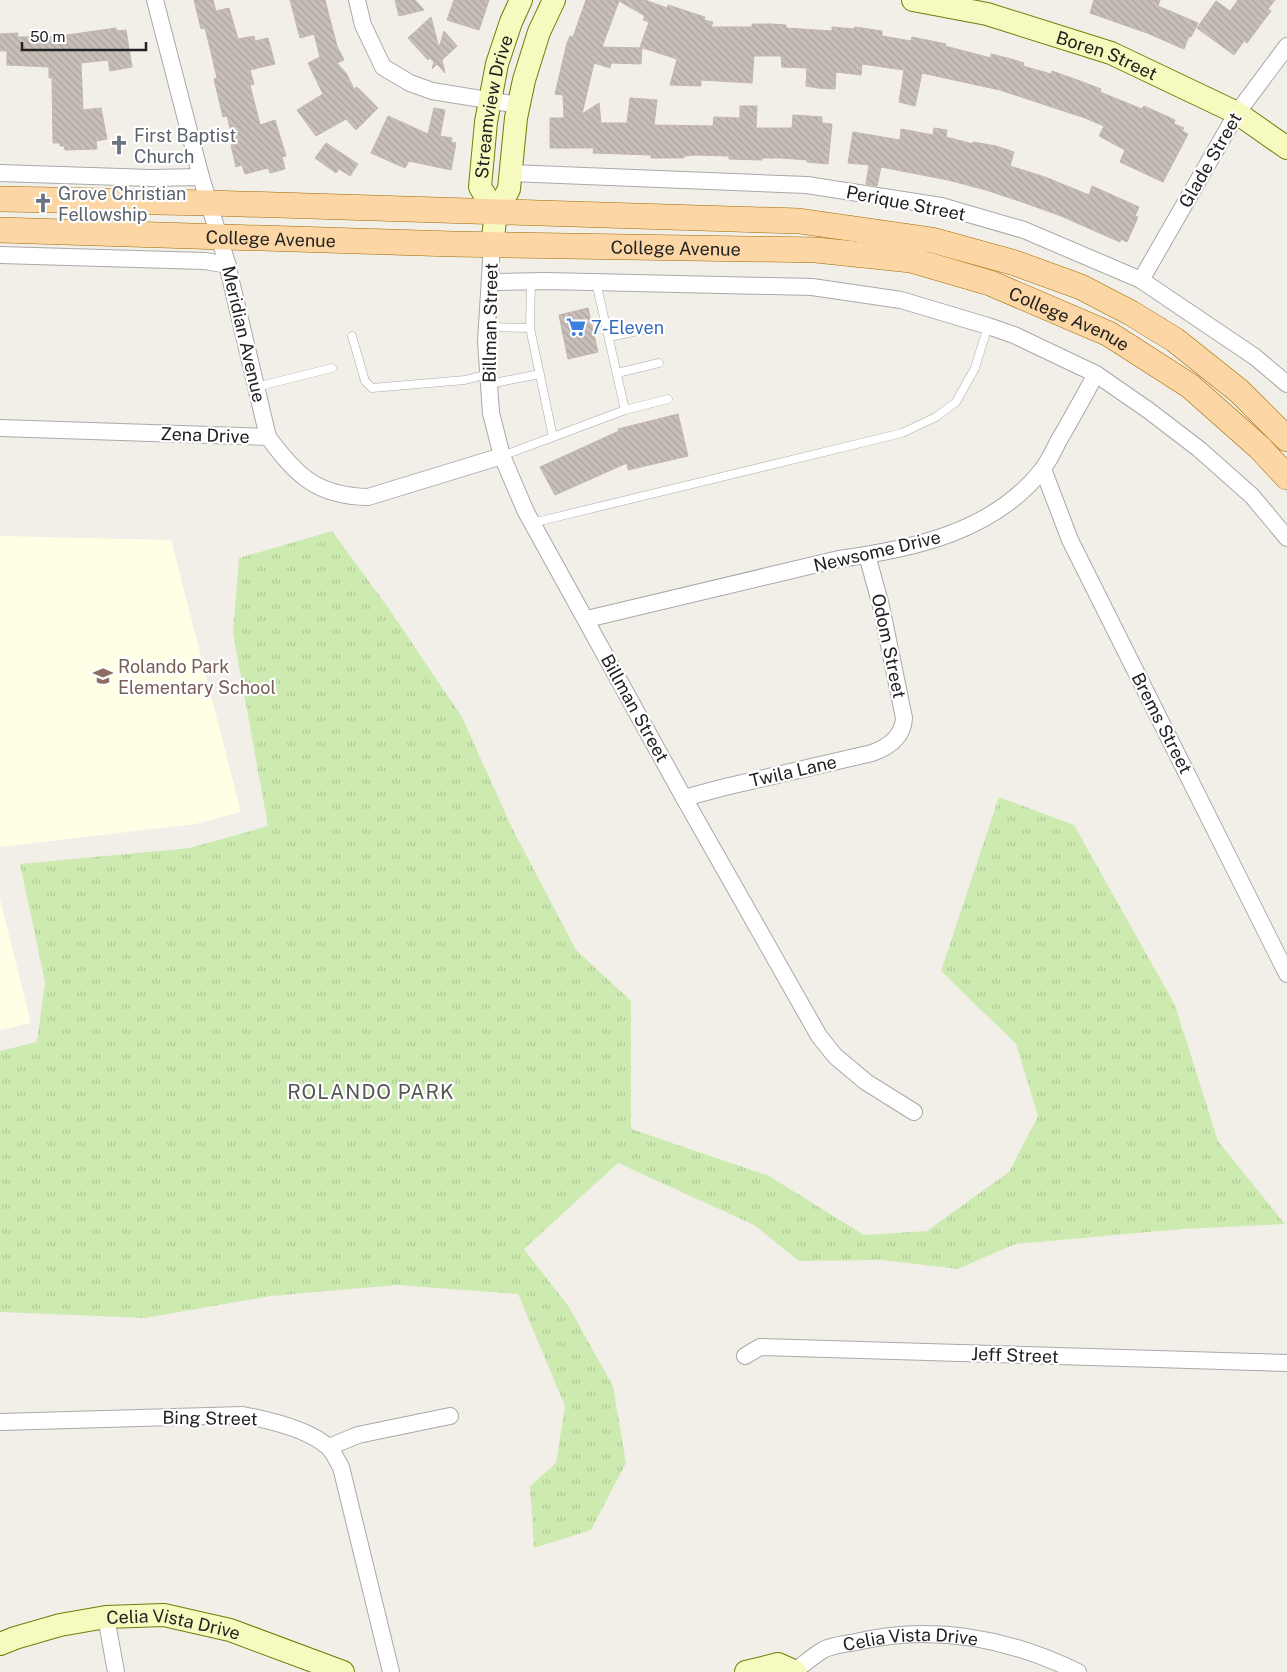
<svg xmlns="http://www.w3.org/2000/svg" width="1287" height="1672" viewBox="0 0 1287 1672" font-family="'Public Sans',sans-serif">
  <defs>
    <pattern id="grass-tufts" width="24" height="20" patternUnits="userSpaceOnUse" patternTransform="scale(1.25)"><rect width="24" height="20" fill="#cdebb0"/><path d="M3 7l-1-3M5 7V3M7 7l1-3M15 17l-1-3M17 17v-4M19 17l1-3" fill="none" stroke="#b0c997"/></pattern>
    <pattern id="building-back-hatch" width="6" height="6" patternUnits="userSpaceOnUse" patternTransform="scale(1.25)"><rect width="6" height="6" fill="#c7bfb8"/><path d="M-1 5l2 2M0 0l6 6M5-1l2 2" fill="none" stroke="#aba49e"/></pattern>
  </defs>
  <rect width="100%" height="100%" fill="#f2efe9"/>
  <!-- education -->
  <path fill="#ffffe5" d="M0,536l171,4 70,272 -46,12 -195,23z
    M0,899l31,124 -31,7z"/>
  <!-- grass -->
  <path fill="url(#grass-tufts)" d="M332,531l57,78 73,108 50,111 64,122 55,51v128l138,47 95,59 63,-4 82,-59 29,-56 -22,-72 -75,-73 58,-174 75,28 101,180 43,136 67,83 -103,5 -167,15 -57,25 -76,-9 -83,1 -45,-36 -136,-62 -94,86 45,58 44,79 13,77 -35,67 -57,18 -4,-62 26,-23 9,-57 -47,-112 -121,-9 -126,11 -126,22 -145,-6v-261l37,-9 8,-60 -25,-118 170,-16 78,-22 -35,-193 6,-75z"/>
  <!-- building -->
  <path fill="url(#building-back-hatch)" stroke="#c4b6ab" d="M194,0h19l3,11 13,-3 9,31 16,-3 1,5 13,-3 7,26 -25,6 4,14 -4,1 10,40 15,-5 11,36 -4,1 3,12 -15,4 -2,-5 -23,6 -3,-9 -6,2 -5,-22 3,-1 -7,-28 -4,1 -9,-38 3,-1 -8,-34 -4,-16 -4,1z
    M290,0h35l12,46 7,14 -7,3 9,10 8,16 3,-2 21,21 -22,22 -10,-11 -30,17 -19,-26 26,-16 -15,-31 12,-6 -6,-23 -14,4z
    M395,0h20l9,10 -25,6z
    M454,0h35l-10,30 -32,-10z
    M586,0h59l22,8 1,-3 37,12 -1,3 9,2 -2,5h41v-3h19l15,1v3l46,3v-4l22,2 1,-2 27,4v5l29,5 1,-4 34,7 -1,2 46,12v-4l20,5 13,4 -1,3 28,8 1,-3 28,10 21,8 -1,3 42,17 2,-3 31,14 -1,4 10,4 -2,3 6,3 -25,48 -43,-20 5,-12 -26,-14 5,-10 -19,-8 -85,-28 -78,-17 -7,33 -16,-4 5,-32 -42,-6 -1,11 -25,-3 -1,17 -17,-1 -12,-2 1,-18 -25,-1 -1,-11h-27l-2,27 -51,-3v6l-31,-1 7,-26 -37,-12 9,-25 -6,-2 2,-4 -26,-15 -17,46 40,1 -1,16 -30,-1 -1,5 -16,-5 -12,51 17,-11 2,20h26l3,-25 27,2 -3,25 59,1 1,-9 26,1v-12h17l-1,22h36l1,-13 29,2v6l10,1 -4,40 -21,-2v-2l-25,-2h-20v2l-33,-1v-3l-34,-1 -11,1v2h-33v-3l-58,-2 1,-5h-44v-30h14l-1,-23 -8,-1 12,-51 3,-7 3,1z
    M1094,0h66l-2,6 40,17 -7,14 -2,-1 -5,13 -37,-16 -57,-20z
    M1238,0h37l-7,9 3,2 -24,32 -3,-2 -10,14 -37,-27 19,-27 14,10z
    M431,17l8,31 5,-17 13,15 -15,14 3,13 -8,-9 -5,5 2,-7 -4,-4 -2,2 -20,-22z
    M116,28l1,3 9,-1 6,37 -22,4 -2,-11 -27,3 2,47 18,-2 6,31 -11,2 1,8 -32,1 -1,-4h-4v-3h-7l-1,-65h-3v-11l-42,-2v-14h-7v-17l18,-1 -1,4h36z
    M434,108l11,2 -5,26 12,2 -1,4 5,1 -5,27 -42,-9 -4,7 -34,-15 17,-37 40,18z
    M934,128l13,2 -1,7 27,7v-2l23,4 18,6 -4,14 35,11 44,18 3,-9 47,21 -4,9 3,1 -11,25 -6,-3 -1,3 -59,-26 -36,-13 -39,-13 -38,-10 -67,-13 -4,19 -11,-2 3,-19 -21,-2 5,-31 47,8 1,-11 32,6z
    M326,143l32,21 -8,12 -11,-7 -3,4 -21,-15z
    M588,308l10,44 -30,7 -9,-44z
    M678,414l10,42 -60,14 -1,-7 -72,32 -15,-28 79,-36 -1,-2z"/>
  <g fill="none" stroke-linecap="round" stroke-linejoin="round">
    <defs>
      <path id="lane" d="M596,282l29,128
        M487,327l43,1
        M352,336l13,45 7,7 93,-8 23,-6
        M609,337l43,-9
        M617,373l42,-10
        M489,384l51,-10
        M256,387l76,-19
        M553,437l72,-27 43,-11
        M502,456l51,-19 -23,-109 1,-47
        M532,523l370,-90 34,-16 20,-15 19,-34 13,-42"/>
      <g id="street">
        <path d="M155,0l46,177 25,83 42,177"/>
        <path d="M357,0l6,25 20,42 27,16 22,8 87,14"/>
        <path d="M0,173l151,5 50,-1"/>
        <path d="M511,173l296,12 134,21 83,24 117,50 114,77 32,27"/>
        <path d="M492,245l-6,97 5,71 11,43 24,56 158,286 135,238 16,20 31,26 48,30"/>
        <path d="M0,255l205,6 23,4"/>
        <path d="M1141,280l96,-167 50,-67"/>
        <path d="M490,282l57,-1 265,6 89,13 87,26 26,9 82,39 52,36 51,39 53,47 35,42"/>
        <path d="M0,428l268,9c29,39 49,59 100,60l134,-41"/>
        <path d="M1043,469l27,71 217,434"/>
        <path d="M587,619l252,-60c74,-10 154,-27 203,-89 7,-9 12,-20 17,-30 13,-22 25,-44 37,-66"/>
        <path d="M684,798l41,-11 147,-34c17,-6 31,-16 32,-35l-23,-112 -14,-51"/>
        <path d="M745,1356l15,-9 527,16"/>
        <path d="M0,1422l243,-7c26,5 66,14 85,32 6,5 9,14 13,20l50,205"/>
        <path d="M329,1447l29,-12 92,-19"/>
        <path d="M106,1617l10,55"/>
        <path id="s1" d="M795,1671c9,-7 18,-15 28,-21 9,-5 23,-6 33,-8 76,-18 152,-4 222,30"/>
      </g>
      <g id="secondary">
        <path id="s2" d="M913,0l74,14 124,39 126,60 50,35"/>
        <path id="s3" d="M496,213l-16,-26 6,-65 11,-58 14,-42 10,-22"/>
        <path d="M492,245l4,-32 13,-24 7,-71 8,-38 15,-48 15,-32"/>
        <path id="s4" d="M0,1644l15,-6 45,-13 46,-8 58,-2 66,15 113,42"/>
        <path d="M746,1672l32,-8 18,8"/>
      </g>
      <g id="primary">
        <path d="M0,199l210,4 589,18 133,19 83,23 66,24 50,26 44,27 64,51 48,48"/>
        <path id="s5" d="M0,230l453,14 363,6 95,10 79,23 119,51 81,52 70,62 27,29"/>
      </g>
    </defs>
    <!-- lane casing -->
    <use href="#lane" stroke="#a9a9a9" stroke-width="9"/>
    <!-- street casing -->
    <use href="#street" stroke="#a9a9a9" stroke-width="18"/>
    <!-- secondary casing -->
    <use href="#secondary" stroke="#707d05" stroke-width="24"/>
    <!-- primary casing -->
    <use href="#primary" stroke="#a06b00" stroke-width="26"/>
    <!-- lane -->
    <use href="#lane" stroke="#fff" stroke-width="8"/>
    <!-- street -->
    <use href="#street" stroke="#fff" stroke-width="16"/>
    <!-- secondary -->
    <use href="#secondary" stroke="#f7fabf" stroke-width="22"/>
    <!-- primary -->
    <use href="#primary" stroke="#fcd6a4" stroke-width="25"/>
  </g>
  <!-- icons -->
  <defs>
    <symbol id="church-bare" viewBox="-9 -9 18 18"><path d="M-1.2-6h2.4v3.5h3.3v2.4h-3.3V6h-2.4V-.1h-3.3v-2.4h3.3Z" fill="#6b7280" stroke="#fff" stroke-width="2.5" paint-order="stroke"/></symbol>
    <symbol id="supermarket-bare" viewBox="-9 -9 18 18"><path d="M-6-5.5h2.5l.6 2H6L4.5 2H-2.5L-4.4-4H-6ZM-1.5 3.2a1.3 1.3 0 1 0 .1 0ZM3 3.2a1.3 1.3 0 1 0 .1 0Z" fill="#3f7fe0" stroke="#fff" stroke-width="2.5" paint-order="stroke"/></symbol>
    <symbol id="school-bare" viewBox="-9 -9 18 18"><path d="M0-5L7-2L0 1L-7-2ZM-4 1L0 2.5L4 1V4Q0 6-4 4Z" fill="#8d6e63" stroke="#fff" stroke-width="2.5" paint-order="stroke"/></symbol>
  </defs>
  <g fill-rule="evenodd">
    <use href="#church-bare" x="105" y="131" width="28" height="28"/>
    <use href="#church-bare" x="29" y="189" width="28" height="28"/>
    <use href="#supermarket-bare" x="562" y="313" width="28" height="28"/>
    <use href="#school-bare" x="89" y="662" width="28" height="28"/>
  </g>
  <g text-anchor="middle" dominant-baseline="central" stroke-width="4.5" stroke-linejoin="round" paint-order="stroke">
    <!-- street labels -->
    <g font-size="18" fill="#222" stroke="#fff">
      <text stroke="none"><textPath href="#s2" startOffset="202">Boren Street</textPath></text>
      <text stroke="none"><textPath href="#s3" startOffset="112">Streamview Drive</textPath></text>
      <text transform="translate(1210 160) rotate(-60)">Glade Street</text>
      <text transform="translate(906 203) rotate(11)">Perique Street</text>
      <text stroke="none"><textPath href="#s5" startOffset="271">College Avenue</textPath></text>
      <text stroke="none"><textPath href="#s5" startOffset="676">College Avenue</textPath></text>
      <text stroke="none"><textPath href="#s5" startOffset="1081">College Avenue</textPath></text>
      <text transform="translate(490 323) rotate(-89)">Billman Street</text>
      <text transform="translate(244 334) rotate(77)">Meridian Avenue</text>
      <text transform="translate(205 435) rotate(2)">Zena Drive</text>
      <text transform="translate(877 551) rotate(-13)">Newsome Drive</text>
      <text transform="translate(889 646) rotate(78)">Odom Street</text>
      <text transform="translate(635 708) rotate(61)">Billman Street</text>
      <text transform="translate(1162 723) rotate(63)">Brems Street</text>
      <text transform="translate(793 771) rotate(-13)">Twila Lane</text>
      <text transform="translate(1015 1355) rotate(2)">Jeff Street</text>
      <text transform="translate(210 1418) rotate(1)">Bing Street</text>
      <text stroke="none"><textPath href="#s4" startOffset="178">Celia Vista Drive</textPath></text>
      <text stroke="none"><textPath href="#s1" startOffset="124">Celia Vista Drive</textPath></text>
    </g>
    <!-- worship labels -->
    <g font-size="18" fill="#5b616d" stroke="#fff" text-anchor="start">
      <text x="134" y="135">First Baptist<tspan x="134" dy="21">Church</tspan></text>
      <text x="58" y="193">Grove Christian<tspan x="58" dy="21">Fellowship</tspan></text>
    </g>
    <!-- shop labels -->
    <g font-size="18" fill="#366cbe" stroke="#fff" text-anchor="start">
      <text x="591" y="327">7-Eleven</text>
    </g>
    <!-- education labels -->
    <g font-size="18" fill="#785e54" stroke="#fff" text-anchor="start">
      <text x="118" y="666">Rolando Park<tspan x="118" dy="21">Elementary School</tspan></text>
    </g>
    <!-- quarter labels -->
    <g font-size="20" letter-spacing="1" fill="#555" stroke="#fff">
      <text x="371" y="1092">ROLANDO PARK</text>
    </g>
  </g>
  <!-- scale -->
  <path d="M22 42v8h124v-8" fill="none" stroke="#222222" stroke-width="2.5"/>
  <text x="30" y="42" font-size="15" fill="#222222" stroke="#ffffff" stroke-width="4" paint-order="stroke">50 m</text>
</svg>
